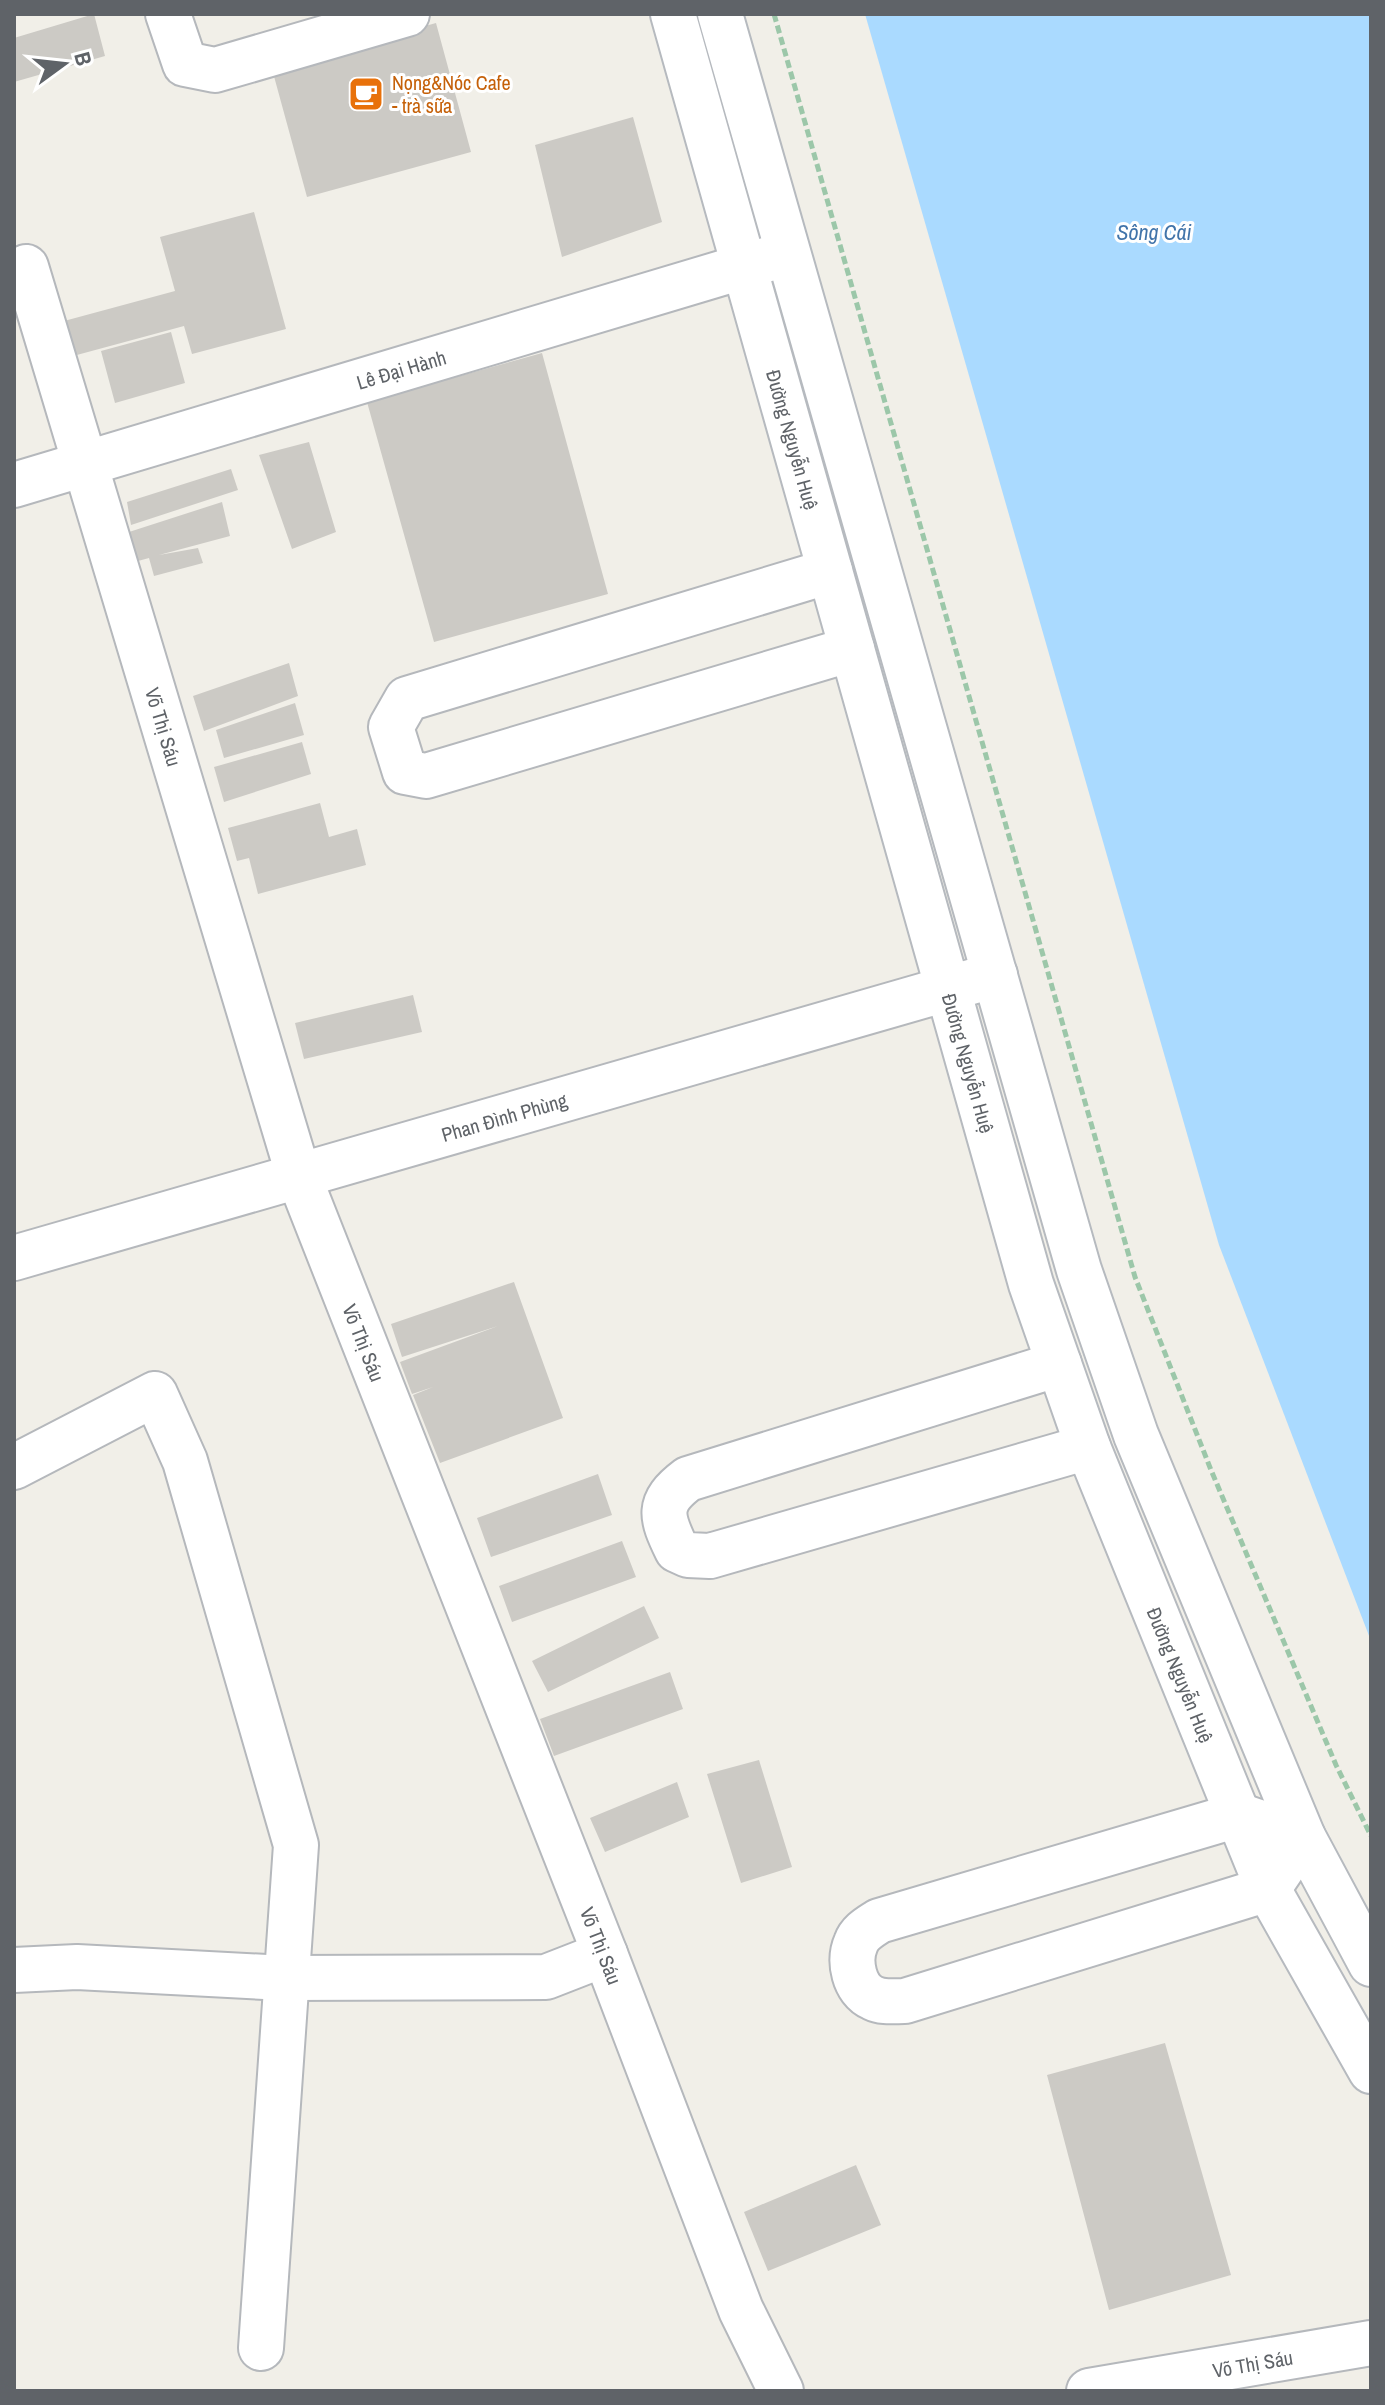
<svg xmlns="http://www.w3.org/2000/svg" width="1385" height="2405" viewBox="0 0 1385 2405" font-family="'Archivo Narrow',sans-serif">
  <rect width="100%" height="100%" fill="#f1efe8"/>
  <!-- water -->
  <path fill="#aadaff" d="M865,14h506v1627l-152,-396z"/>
  <!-- building -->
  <path fill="#cccac5" d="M94,14l11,42 -91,26v-44z
    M436,23l35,129 -164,45 -35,-128z
    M633,117l29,105 -100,35 -27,-112z
    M254,212l32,117 -94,25 -8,-28 -122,33 -9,-35 122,-33 -15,-54z
    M171,332l14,51 -70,20 -14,-52z
    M542,353l66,241 -174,48 -67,-240z
    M309,442l27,90 -44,17 -33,-94z
    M231,469l7,21 -107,35 -4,-23z
    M222,502l8,34 -71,19 39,-7 5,15 -49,13 -5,-18 -11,3 -9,-29z
    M289,663l9,33 -94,35 -11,-35z
    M295,703l9,32 -80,23 -8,-28z
    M302,742l9,32 -87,28 -10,-35z
    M320,803l9,34 28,-8 9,36 -108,29 -9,-36 -12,3 -9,-33z
    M413,995l9,37 -118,27 -9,-36z
    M514,1282l49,136 -123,45 -27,-68 20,-8 -21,7 -12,-32 98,-36 -96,31 -11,-33z
    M598,1474l14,41 -121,42 -14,-39z
    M622,1541l14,36 -124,45 -13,-36z
    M644,1606l15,32 -111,54 -16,-31z
    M670,1672l13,37 -129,47 -14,-37z
    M759,1760l33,107 -51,16 -34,-109z
    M677,1782l12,35 -84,35 -15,-34z
    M1165,2043l66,232 -122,35 -62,-235z
    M856,2165l25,60 -113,46 -24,-59z"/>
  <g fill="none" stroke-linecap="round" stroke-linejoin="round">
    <defs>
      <g id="street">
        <path d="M168,14l17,50 30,6 192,-56"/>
        <path id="s1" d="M26,267l273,910 306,777 136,356 40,81"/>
        <path id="s2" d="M14,485l768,-230"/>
        <path d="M830,571l-423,128 -16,28 14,45 21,4 426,-127"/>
        <path id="s3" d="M14,1258l981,-283"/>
        <path d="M1059,1364l-371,115c-32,24 -27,38 -11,71l11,5 22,1 378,-109"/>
        <path d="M14,1467l141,-73 30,67 111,384 -35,503"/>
        <path d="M1238,1815l65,22 -35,52 -363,112c-11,0 -22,2 -32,-3 -19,-8 -25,-37 -17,-55 4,-11 14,-16 23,-22z"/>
        <path d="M14,1970l63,-3 208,11 261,-1 59,-23"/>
        <path id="s4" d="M1089,2391l282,-48"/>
      </g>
      <g id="secondary">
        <path id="s5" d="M673,14l358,1270 57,163 180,442 103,182"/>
        <path d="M720,14l359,1256 57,165 167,402 68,127"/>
      </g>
    </defs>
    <!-- street casing -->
    <use href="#street" stroke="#b5b8bc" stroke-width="48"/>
    <!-- secondary casing -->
    <use href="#secondary" stroke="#b6babf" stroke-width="48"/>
    <!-- path -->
    <path stroke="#9cc7a9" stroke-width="5" stroke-dasharray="8 4" stroke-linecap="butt" d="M774,14l361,1263 76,193 125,295 35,71"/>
    <!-- street -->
    <use href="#street" stroke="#fff" stroke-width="44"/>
    <!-- secondary -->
    <use href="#secondary" stroke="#fff" stroke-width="44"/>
  </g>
  <!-- icons -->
  <defs>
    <symbol id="cafe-square" viewBox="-11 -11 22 22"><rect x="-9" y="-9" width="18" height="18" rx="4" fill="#e8710a" stroke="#fff"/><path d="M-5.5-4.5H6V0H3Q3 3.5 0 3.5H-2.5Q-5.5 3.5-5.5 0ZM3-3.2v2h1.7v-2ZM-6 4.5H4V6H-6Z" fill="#fff"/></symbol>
  </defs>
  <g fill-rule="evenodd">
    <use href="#cafe-square" x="346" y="74" width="40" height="40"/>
  </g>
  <g text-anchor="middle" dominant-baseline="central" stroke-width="6" stroke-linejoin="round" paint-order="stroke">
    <!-- food labels -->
    <g font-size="20" fill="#c56008" stroke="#fff" text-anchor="start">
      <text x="392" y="82">Nọng&amp;Nóc Cafe<tspan x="392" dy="23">- trà sữa</tspan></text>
    </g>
    <!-- street labels -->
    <g font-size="20" fill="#5f6368" stroke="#fff">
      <text stroke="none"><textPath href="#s2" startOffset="404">Lê Đại Hành</textPath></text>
      <text stroke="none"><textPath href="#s5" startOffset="442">Đường Nguyễn Huệ</textPath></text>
      <text stroke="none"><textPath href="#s1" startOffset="480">Võ Thị Sáu</textPath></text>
      <text stroke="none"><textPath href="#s5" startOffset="1090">Đường Nguyễn Huệ</textPath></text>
      <text stroke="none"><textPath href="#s3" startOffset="510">Phan Đình Phùng</textPath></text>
      <text stroke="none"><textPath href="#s1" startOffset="1128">Võ Thị Sáu</textPath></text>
      <text stroke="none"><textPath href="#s5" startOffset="1738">Đường Nguyễn Huệ</textPath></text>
      <text stroke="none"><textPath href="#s1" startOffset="1776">Võ Thị Sáu</textPath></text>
      <text stroke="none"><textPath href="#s4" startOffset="166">Võ Thị Sáu</textPath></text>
    </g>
    <!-- water labels -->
    <g font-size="22" font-style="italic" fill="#4174aa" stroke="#fff">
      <text x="1154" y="232">Sông Cái</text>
    </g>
  </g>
  <!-- border -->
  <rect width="1385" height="2405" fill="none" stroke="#5f6368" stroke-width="32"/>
  <!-- north arrow -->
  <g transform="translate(64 64) rotate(75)" stroke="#ffffff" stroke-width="6" paint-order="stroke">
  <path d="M0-6L14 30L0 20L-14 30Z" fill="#5f6368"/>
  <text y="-12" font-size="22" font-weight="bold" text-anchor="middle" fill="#5f6368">B</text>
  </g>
</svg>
